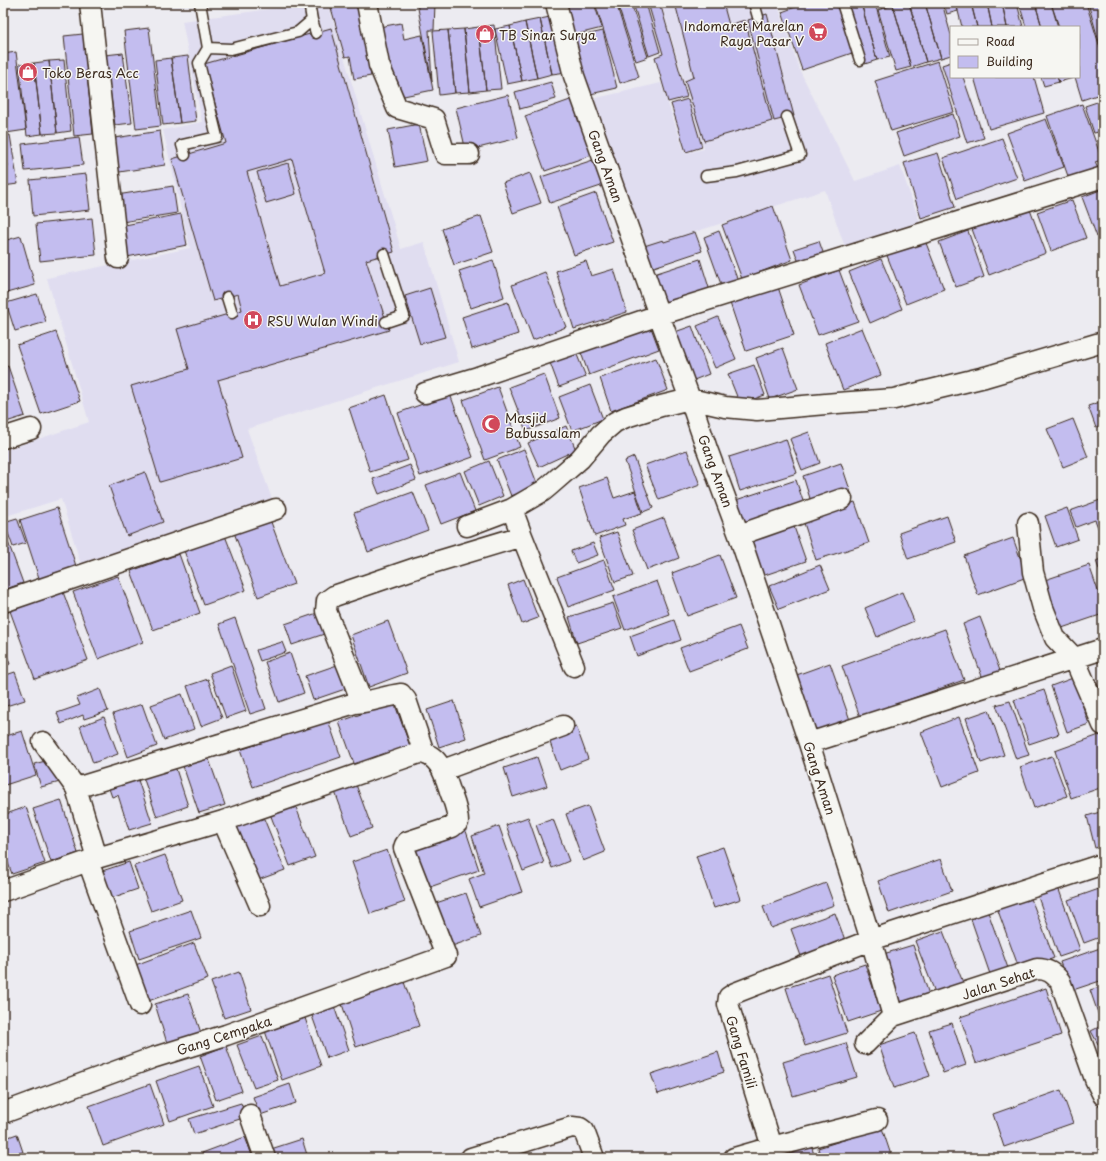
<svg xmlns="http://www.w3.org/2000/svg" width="1106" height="1161" viewBox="0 0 1106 1161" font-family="'Playpen Sans',sans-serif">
  <rect width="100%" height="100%" fill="#ecebf1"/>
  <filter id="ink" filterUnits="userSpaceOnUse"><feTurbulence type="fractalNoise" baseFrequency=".025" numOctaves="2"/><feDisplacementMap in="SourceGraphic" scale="8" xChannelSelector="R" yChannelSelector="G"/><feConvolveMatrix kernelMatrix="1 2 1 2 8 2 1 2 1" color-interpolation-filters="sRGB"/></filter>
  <g filter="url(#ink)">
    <!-- built -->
    <path fill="#e0ddf0" d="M313,3h15l73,246 23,-7 35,120 -212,67 26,73 -191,66 -21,-69 -58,18v-66l86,-29 -42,-144 143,-30 -27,-118 39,-8 -20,-101z
      M661,3h116l23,68 55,110 45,-15 22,62 -76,22 -21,-60 -183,59 -54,-149 73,-17 24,70 19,-4z"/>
    <!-- building -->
    <path fill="#c3bdef" stroke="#3b2a1e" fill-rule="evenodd" d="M417,3h18l-1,27h-5l3,52z
      M561,3h33l8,25 -32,8z
      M595,3h21l23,74 -19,6z
      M617,3h14l17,54 -12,4z
      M633,3h13l14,49 -11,4z
      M648,3h12l27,94 -19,5 -13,-45 8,-3z
      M675,3h48l6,22 16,-5 27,101 -68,20 -19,-60 9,-4z
      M806,3h32l17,49 -53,18 -20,-58z
      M848,3h13l16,57 -12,4z
      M861,3h14l15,54 -13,3z
      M900,3h9l17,59 -15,5 -18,-62z
      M909,3h16l16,55 -15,4z
      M925,3h17l9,32v20l-10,3z
      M944,3h12l2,8 -11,3z
      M956,3h15l6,24h-15z
      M971,3h16l5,24h-15z
      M987,3h15l5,24h-15z
      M1002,3h15l6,24h-16z
      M1019,3h16l7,24h-16z
      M1035,3h16l7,24h-16z
      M1051,3h35l17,54v36l-21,7 -7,-23h4v-50h-20z
      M1088,3h15v53z
      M893,5l18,62 -15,4 -18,-61z
      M362,6l5,49 4,21 -17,3 -4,-23 -5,1 -14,-49z
      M767,14l27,102 -20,5 -26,-101z
      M555,16l12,56 -15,2 -12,-55z
      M540,19l12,55 -15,4 -12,-56z
      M525,22l12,56 -15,3 -12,-55z
      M401,23l3,16 18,-4 11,55 -39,8 -15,-71z
      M494,25l7,64 -15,1 -7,-63z
      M510,26l12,55 -15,3 -12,-55z
      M479,27l7,63 -16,2 -6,-63z
      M149,28l12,98 -25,3 -12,-98z
      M331,28l63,224 -28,8 23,70 -171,50 24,78 -82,24 -29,-96 58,-17 -12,-40 65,-19 -4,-16 -25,7 -41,-142 54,-16 -22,-79zM292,159l33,114 -45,13 -33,-114z
      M464,29l6,63 -15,1 -7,-63z
      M448,30l7,63 -16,2 -6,-64z
      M603,31l14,57 -31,7 -14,-57z
      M83,34l10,100 -19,2 -10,-100z
      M16,52l10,78 -20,3 -3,-24v-55z
      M123,53l9,70 -17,2 -10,-70z
      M188,56l8,65 -16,2 -9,-65z
      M171,58l9,65 -17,2 -8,-65z
      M64,60l7,71 -14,2 -8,-72z
      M49,61l8,72 -15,1 -8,-71z
      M938,61l16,51 -63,19 -16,-50z
      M951,62v15h12l21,61 -17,5 -25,-78z
      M34,63l8,71 -15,2 -8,-72z
      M974,77h60l10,36 -55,16z
      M1041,77h16l2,5 -15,4z
      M1057,77h16v1l-14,4z
      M551,82l5,17 -36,10 -5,-17z
      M508,95l10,43 -52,13 -10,-43z
      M573,99l19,56 -47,16 -20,-55z
      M688,99l14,48 -16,5 -15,-48z
      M1103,100v31l-9,2 -9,-27z
      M1082,104l20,56 -7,2 4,9 -29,11 -23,-66z
      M953,114l7,22 -56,20 -8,-23z
      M1046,119l18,48 -39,14 -18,-48z
      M419,124l8,37 -32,6 -7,-37z
      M160,131l5,34 -52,8 -5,-34z
      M10,135l8,49 -15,2v-20h5l-5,-30z
      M79,137l4,28 -58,6 -3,-27z
      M1002,138l15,40 -60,21 -14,-41z
      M3,143l3,22 -3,1z
      M938,153l17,54 -34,11 -17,-55z
      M596,159l8,26 -54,18 -9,-26z
      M288,163l8,31 -30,9 -9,-31z
      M530,173l11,30 -28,10 -10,-30z
      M86,174l4,36 -57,6 -3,-36z
      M173,186l4,27 -55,9 -5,-27z
      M1103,189v45l-6,3 -15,-40z
      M596,193l17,49 -39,13 -17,-48z
      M1072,200l14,38 -35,13 -14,-39z
      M773,206l19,54 -50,19 -20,-54z
      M1029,207l17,46 -57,22 -17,-46z
      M181,214l6,31 -60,12 -7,-31z
      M481,216l12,36 -39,13 -12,-36z
      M92,218l4,37 -56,6 -4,-37z
      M719,231l19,50 -16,6 -18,-50z
      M968,231l16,46 -28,10 -17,-45z
      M695,232l7,19 -54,18 -7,-22 22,-7 1,2z
      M21,236l14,49 -32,9v-53z
      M924,238l20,51 -38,15 -20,-51z
      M819,241l5,14 -25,8 -5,-14z
      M700,259l10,32 -45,15 -11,-32z
      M881,259l21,50 -32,14 -21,-51z
      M493,260l11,37 -33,11 -12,-37z
      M586,261l5,15 23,-7 13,43 -53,17 -18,-58z
      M839,270l19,51 -40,14 -19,-50z
      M545,272l21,55 -33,13 -21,-55z
      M778,287l16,48 -48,16 -16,-48z
      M430,288l15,49 -25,7 -15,-48z
      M37,294l9,28 -31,9 -9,-28z
      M508,302l10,32 -46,15 -10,-32z
      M718,317l18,42 -21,9 -18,-42z
      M650,325l9,24 -70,26 -9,-25z
      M692,326l17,48 -20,8 -17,-49z
      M862,328l19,47 -38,15 -18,-47z
      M56,332l24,69 -39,13 -24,-69z
      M783,348l15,41 -28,10 -14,-41z
      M575,350l11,27 -27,10 -10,-27z
      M656,358l12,32 -57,21 -11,-33z
      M754,365l11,30 -25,9 -12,-30z
      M8,366l17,50 -22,7v-55z
      M544,374l16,44 -34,13 -17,-44z
      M590,385l13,34 -31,12 -13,-34z
      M498,387l22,60 -35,13 -22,-60z
      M450,394l23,63 -53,19 -22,-63z
      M386,395l22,65 -38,12 -21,-64z
      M1103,401v24l-7,3 -8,-22z
      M1073,419l15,38 -25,10 -16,-38z
      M566,426l10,24 -37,17 -11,-24z
      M809,432l11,31 -18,7 -12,-31z
      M786,439l11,34 -57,18 -11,-34z
      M524,449l14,37 -27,10 -14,-36z
      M687,450l13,35 -41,15 -14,-35z
      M634,457l19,51 -10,4 -18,-51z
      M489,461l14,35 -24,10 -14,-35z
      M841,463l10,30 -39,12 -9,-29z
      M410,465l6,15 -37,14 -6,-15z
      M145,472l18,50 -36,14 -18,-50z
      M460,472l15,39 -34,13 -15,-39z
      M607,478l7,20 21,-7 7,22 -19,6 2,6 -30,11 -16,-48z
      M796,480l9,27 -63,21 -9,-27z
      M413,492l15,38 -60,22 -14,-39z
      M1103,499v41l-8,-20 -19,7 -6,-16z
      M855,502l14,41 -53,17 -13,-40z
      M57,508l20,61 -37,12 -20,-61z
      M1067,508l11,31 -22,8 -11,-31z
      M268,514l26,70 -36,13 -26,-70z
      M947,516l9,26 -48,17 -9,-26z
      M17,518l9,25 -13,4 -9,-25z
      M664,518l15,40 -32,12 -15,-40z
      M793,524l13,37 -44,15 -13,-37z
      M4,531l19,52 -20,7v-58z
      M617,532l16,44 -18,6 -16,-44z
      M224,533l22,57 -42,15 -21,-57z
      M1013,538l14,39 -49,18 -14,-39z
      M593,543l5,12 -22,8 -5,-12z
      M179,554l21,59 -47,17 -22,-59z
      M720,555l16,43 -49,18 -15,-43z
      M1103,558v22l-7,-19z
      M604,560l11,30 -47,17 -11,-30z
      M820,565l10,24 -51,20 -10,-23z
      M1089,565l14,40v9l-44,15 -17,-48z
      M118,576l25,66 -45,17 -25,-67z
      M523,579l15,39 -16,6 -14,-39z
      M657,581l12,33 -44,16 -12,-33z
      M63,592l25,68 -53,19 -25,-68z
      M902,592l12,29 -37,16 -12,-29z
      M613,603l9,25 -45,15 -8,-26z
      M326,610l7,21 -41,14 -7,-21z
      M980,617l22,59 -18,6 -21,-58z
      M235,618l31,91 -16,5 -31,-90z
      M674,620l7,20 -44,16 -7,-20z
      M388,621l19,52 -38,14 -18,-52z
      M739,626l9,23 -59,22 -9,-23z
      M945,629l19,51 -104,37 -18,-51z
      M282,642l4,10 -26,9 -4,-11z
      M3,644l7,20 -7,3z
      M290,653l14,40 -25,9 -14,-40z
      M343,663l8,24 -38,13 -8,-24z
      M830,663l20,57 -38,14 -21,-57z
      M231,665l15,46 -20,7 -16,-45z
      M15,672l10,28 -22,7v-31z
      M1073,678l16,46 -22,8 -16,-46z
      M208,679l14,39 -21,8 -14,-40z
      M100,689l8,22 -24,8 -1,-4 -22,9 -4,-11 23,-8 -3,-7z
      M1044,690l15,44 -30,10 -15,-44z
      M182,694l12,35 -30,11 -13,-35z
      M454,701l12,37 -27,9 -12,-37z
      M1010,701l19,54 -13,4 -20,-54z
      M394,702l16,44 -55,20 -16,-44z
      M142,704l15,42 -29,11 -15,-43z
      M989,710l15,45 -23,8 -15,-45z
      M104,717l14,37 -25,9 -13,-37z
      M959,717l20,56 -37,14 -21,-55z
      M328,720l13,37 -88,30 -13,-37z
      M576,726l12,33 -28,11 -12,-33z
      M22,731l14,44 -31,10 -2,-7v-41z
      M1102,734l1,53 -32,11 -16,-47z
      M206,751l19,54 -26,8 -18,-53z
      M1052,756l15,40 -33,12 -14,-41z
      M537,757l10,29 -34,11 -9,-29z
      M53,759l7,23 -19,5 -7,-23z
      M174,763l14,43 -31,11 -15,-43z
      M136,774l16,49 -23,7 -11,-35 -6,2 -5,-14z
      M355,782l17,46 -21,8 -17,-47z
      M61,800l17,53 -27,9 -18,-53z
      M294,802l21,55 -25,9 -21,-55z
      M588,806l17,46 -22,9 -17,-47z
      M26,807l19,56 -33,11 -9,-25v-34z
      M260,809l25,61 -27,10 -24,-60z
      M1103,811v35l-8,2 -8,-32z
      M528,817l16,46 -21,8 -17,-46z
      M553,819l16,42 -17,7 -16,-43z
      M499,826l23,66 -43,15 -10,-28 15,-6 -12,-37z
      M465,828l14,42 -52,18 -14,-42z
      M723,847l18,52 -27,9 -18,-52z
      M387,850l18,52 -35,12 -18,-52z
      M165,855l17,45 -31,11 -17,-45z
      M941,859l11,32 -63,22 -11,-32z
      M129,862l9,27 -30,10 -9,-27z
      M826,883l8,22 -63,23 -8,-21z
      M1058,887l22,63 -21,7 -22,-63z
      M1099,889l4,12v35l-19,7 -16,-43z
      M466,893l15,43 -29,10 -16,-43z
      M1030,896l24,62 -34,13 -23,-63z
      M191,910l10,28 -62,21 -9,-28z
      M988,912l21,59 -18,6 -20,-58z
      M835,913l10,27 -44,16 -10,-27z
      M943,931l21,54 -28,10 -21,-54z
      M194,943l14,36 -65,24 -13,-36z
      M913,945l18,56 -33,10 -18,-56z
      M1103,947v33l-33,11 -10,-29z
      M865,964l16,47 -33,11 -16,-47z
      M239,972l12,37 -27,9 -13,-36z
      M828,974l19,59 -42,13 -19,-58z
      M403,979l16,47 -63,21 -15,-46z
      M1103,986v28l-4,2 -9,-26z
      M1046,988l15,47 -85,28 -16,-46z
      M188,994l13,39 -34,10 -12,-39z
      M334,1006l15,44 -22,8 -16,-45z
      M305,1018l16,48 -39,14 -17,-49z
      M952,1023l14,42 -23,8 -14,-43z
      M1103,1025v17l-5,2 -7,-13z
      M915,1033l15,43 -36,12 -15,-43z
      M262,1036l16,44 -24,8 -17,-43z
      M846,1043l11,34 -64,19 -10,-34z
      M226,1046l16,45 -26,9 -16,-44z
      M718,1052l6,20 -66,22 -7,-20z
      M199,1066l14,40 -43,15 -14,-40z
      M150,1084l14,40 -61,22 -14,-40z
      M290,1084l6,19 -36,12 -7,-18z
      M1061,1090l12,33 -69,24 -11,-33z
      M241,1103l5,14 -52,17 -5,-15z
      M882,1128l10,30h-71l-3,-10z
      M17,1134l6,18 -20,6v-19z
      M245,1137l8,21h-49l-2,-5z
      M302,1139l6,19h-34l-3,-9z
      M811,1145l4,13h-49z"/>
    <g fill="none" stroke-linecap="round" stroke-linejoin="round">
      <defs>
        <path id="lane" d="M309,3l3,17 4,13
          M754,3l4,14
          M842,3l18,57
          M208,48l23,1 67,-17 14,-12
          M185,155l-3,-10 35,-8 -18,-74 9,-15 -8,-45
          M706,176l31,-4 63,-17 -13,-38
          M384,254l20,62 -18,6
          M227,297l5,16"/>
        <path id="street" d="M90,3l28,255
          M367,3l12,62 18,43 37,11 11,35h24
          M556,3l18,73 85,239 31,84 17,50 32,86 70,208 62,197 22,76 144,-47c11,0 16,4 23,12l35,98 8,16
          M425,393l53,-16 181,-62 444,-138
          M3,438l28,-9
          M1028,523l5,49 10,36 12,30 19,20 29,67
          M467,526l45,-17
          M739,535l103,-36
          M522,536l52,130
          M3,602l273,-93
          M355,703c16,-1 30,-7 46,-9l5,6 18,53
          M43,742l33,46 21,70
          M809,743l294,-94
          M443,770l120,-44
          M76,788l279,-85 3,-4v-7l-32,-81 1,-10 7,-5 85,-29 103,-31 -10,-27 31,-18 6,-5 31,-27 21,-25 14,-12 11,-5 35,-11 29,-7 35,8 32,3 80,-7 57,-4 91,-22 118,-35
          M223,821l37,85
          M88,861l52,144
          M3,891l94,-33 126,-37 196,-68c20,0 26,23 31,38 4,11 8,20 8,31l-6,5 -45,15 -2,3 -1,3 42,108 -220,79 -74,23 -149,55
          M865,1044l28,-28
          M250,1115l15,43
          M772,1147l105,-27
          M471,1158l101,-31 8,1 4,3 10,27
          M734,1158l38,-11 -44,-143 1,-7 6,-4 136,-53 232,-76"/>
      </defs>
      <!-- lane casing -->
      <use href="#lane" stroke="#3b2a1e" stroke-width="13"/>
      <!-- street casing -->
      <use href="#street" stroke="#3b2a1e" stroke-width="23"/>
      <!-- lane -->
      <use href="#lane" stroke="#f6f6f2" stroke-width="10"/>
      <!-- street -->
      <use href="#street" stroke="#f6f6f2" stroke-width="20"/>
    </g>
  </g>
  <!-- icons -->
  <defs>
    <symbol id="supermarket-disc" viewBox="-11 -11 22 22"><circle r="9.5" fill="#d1495b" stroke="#f6f6f2"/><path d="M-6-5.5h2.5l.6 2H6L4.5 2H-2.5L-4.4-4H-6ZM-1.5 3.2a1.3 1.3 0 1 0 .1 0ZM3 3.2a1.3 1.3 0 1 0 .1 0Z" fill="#fff"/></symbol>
    <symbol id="shop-disc" viewBox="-11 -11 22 22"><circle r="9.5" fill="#d1495b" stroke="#f6f6f2"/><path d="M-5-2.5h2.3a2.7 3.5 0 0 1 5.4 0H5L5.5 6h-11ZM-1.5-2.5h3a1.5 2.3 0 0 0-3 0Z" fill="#fff"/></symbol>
    <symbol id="hospital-disc" viewBox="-11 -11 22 22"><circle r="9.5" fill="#d1495b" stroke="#f6f6f2"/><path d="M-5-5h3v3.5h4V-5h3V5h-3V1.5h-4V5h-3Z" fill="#fff"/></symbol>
    <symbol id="mosque-disc" viewBox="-11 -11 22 22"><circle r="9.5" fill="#d1495b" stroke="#f6f6f2"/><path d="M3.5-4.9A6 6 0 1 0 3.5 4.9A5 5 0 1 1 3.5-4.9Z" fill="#fff"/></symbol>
  </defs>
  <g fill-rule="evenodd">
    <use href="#supermarket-disc" x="807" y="21" width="22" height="22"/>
    <use href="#shop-disc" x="474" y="23" width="22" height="22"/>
    <use href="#shop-disc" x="17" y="61" width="22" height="22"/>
    <use href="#hospital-disc" x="242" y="309" width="22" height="22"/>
    <use href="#mosque-disc" x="480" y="413" width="22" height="22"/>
  </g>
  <g text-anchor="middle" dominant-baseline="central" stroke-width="3" stroke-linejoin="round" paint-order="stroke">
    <!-- poi labels -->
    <g font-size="13" fill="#3b2a1e" stroke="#f6f6f2" text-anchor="start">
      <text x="804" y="25" text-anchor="end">Indomaret Marelan<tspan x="804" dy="15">Raya Pasar V</tspan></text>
      <text x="499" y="34">TB Sinar Surya</text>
      <text x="42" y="72">Toko Beras Acc</text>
      <text x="267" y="320">RSU Wulan Windi</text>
      <text x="505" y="417">Masjid<tspan x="505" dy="15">Babussalam</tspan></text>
    </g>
    <!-- street labels -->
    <g font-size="13" fill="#3b2a1e" stroke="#f6f6f2">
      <text transform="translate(606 166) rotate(70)">Gang Aman</text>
      <text transform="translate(716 471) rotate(70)">Gang Aman</text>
      <text transform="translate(820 778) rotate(72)">Gang Aman</text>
      <text transform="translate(998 983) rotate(-18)">Jalan Sehat</text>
      <text transform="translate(224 1035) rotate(-18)">Gang Cempaka</text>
      <text transform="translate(742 1052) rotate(73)">Gang Famili</text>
    </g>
  </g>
  <!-- margin -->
  <rect width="1106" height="1161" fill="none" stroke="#f6f6f2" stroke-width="16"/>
  <rect x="8" y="8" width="1090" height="1145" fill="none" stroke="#3b2a1e" stroke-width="1.5" filter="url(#ink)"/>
  <!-- legend -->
  <rect x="950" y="26" width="130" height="52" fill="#f6f6f2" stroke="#aba49d"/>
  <rect x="958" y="39" width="20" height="6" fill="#f6f6f2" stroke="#aba49d"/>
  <text x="986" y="46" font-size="12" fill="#3b2a1e">Road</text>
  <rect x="958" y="56" width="20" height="12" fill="#c3bdef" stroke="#aba49d"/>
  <text x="986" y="66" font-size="12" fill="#3b2a1e">Building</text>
</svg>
